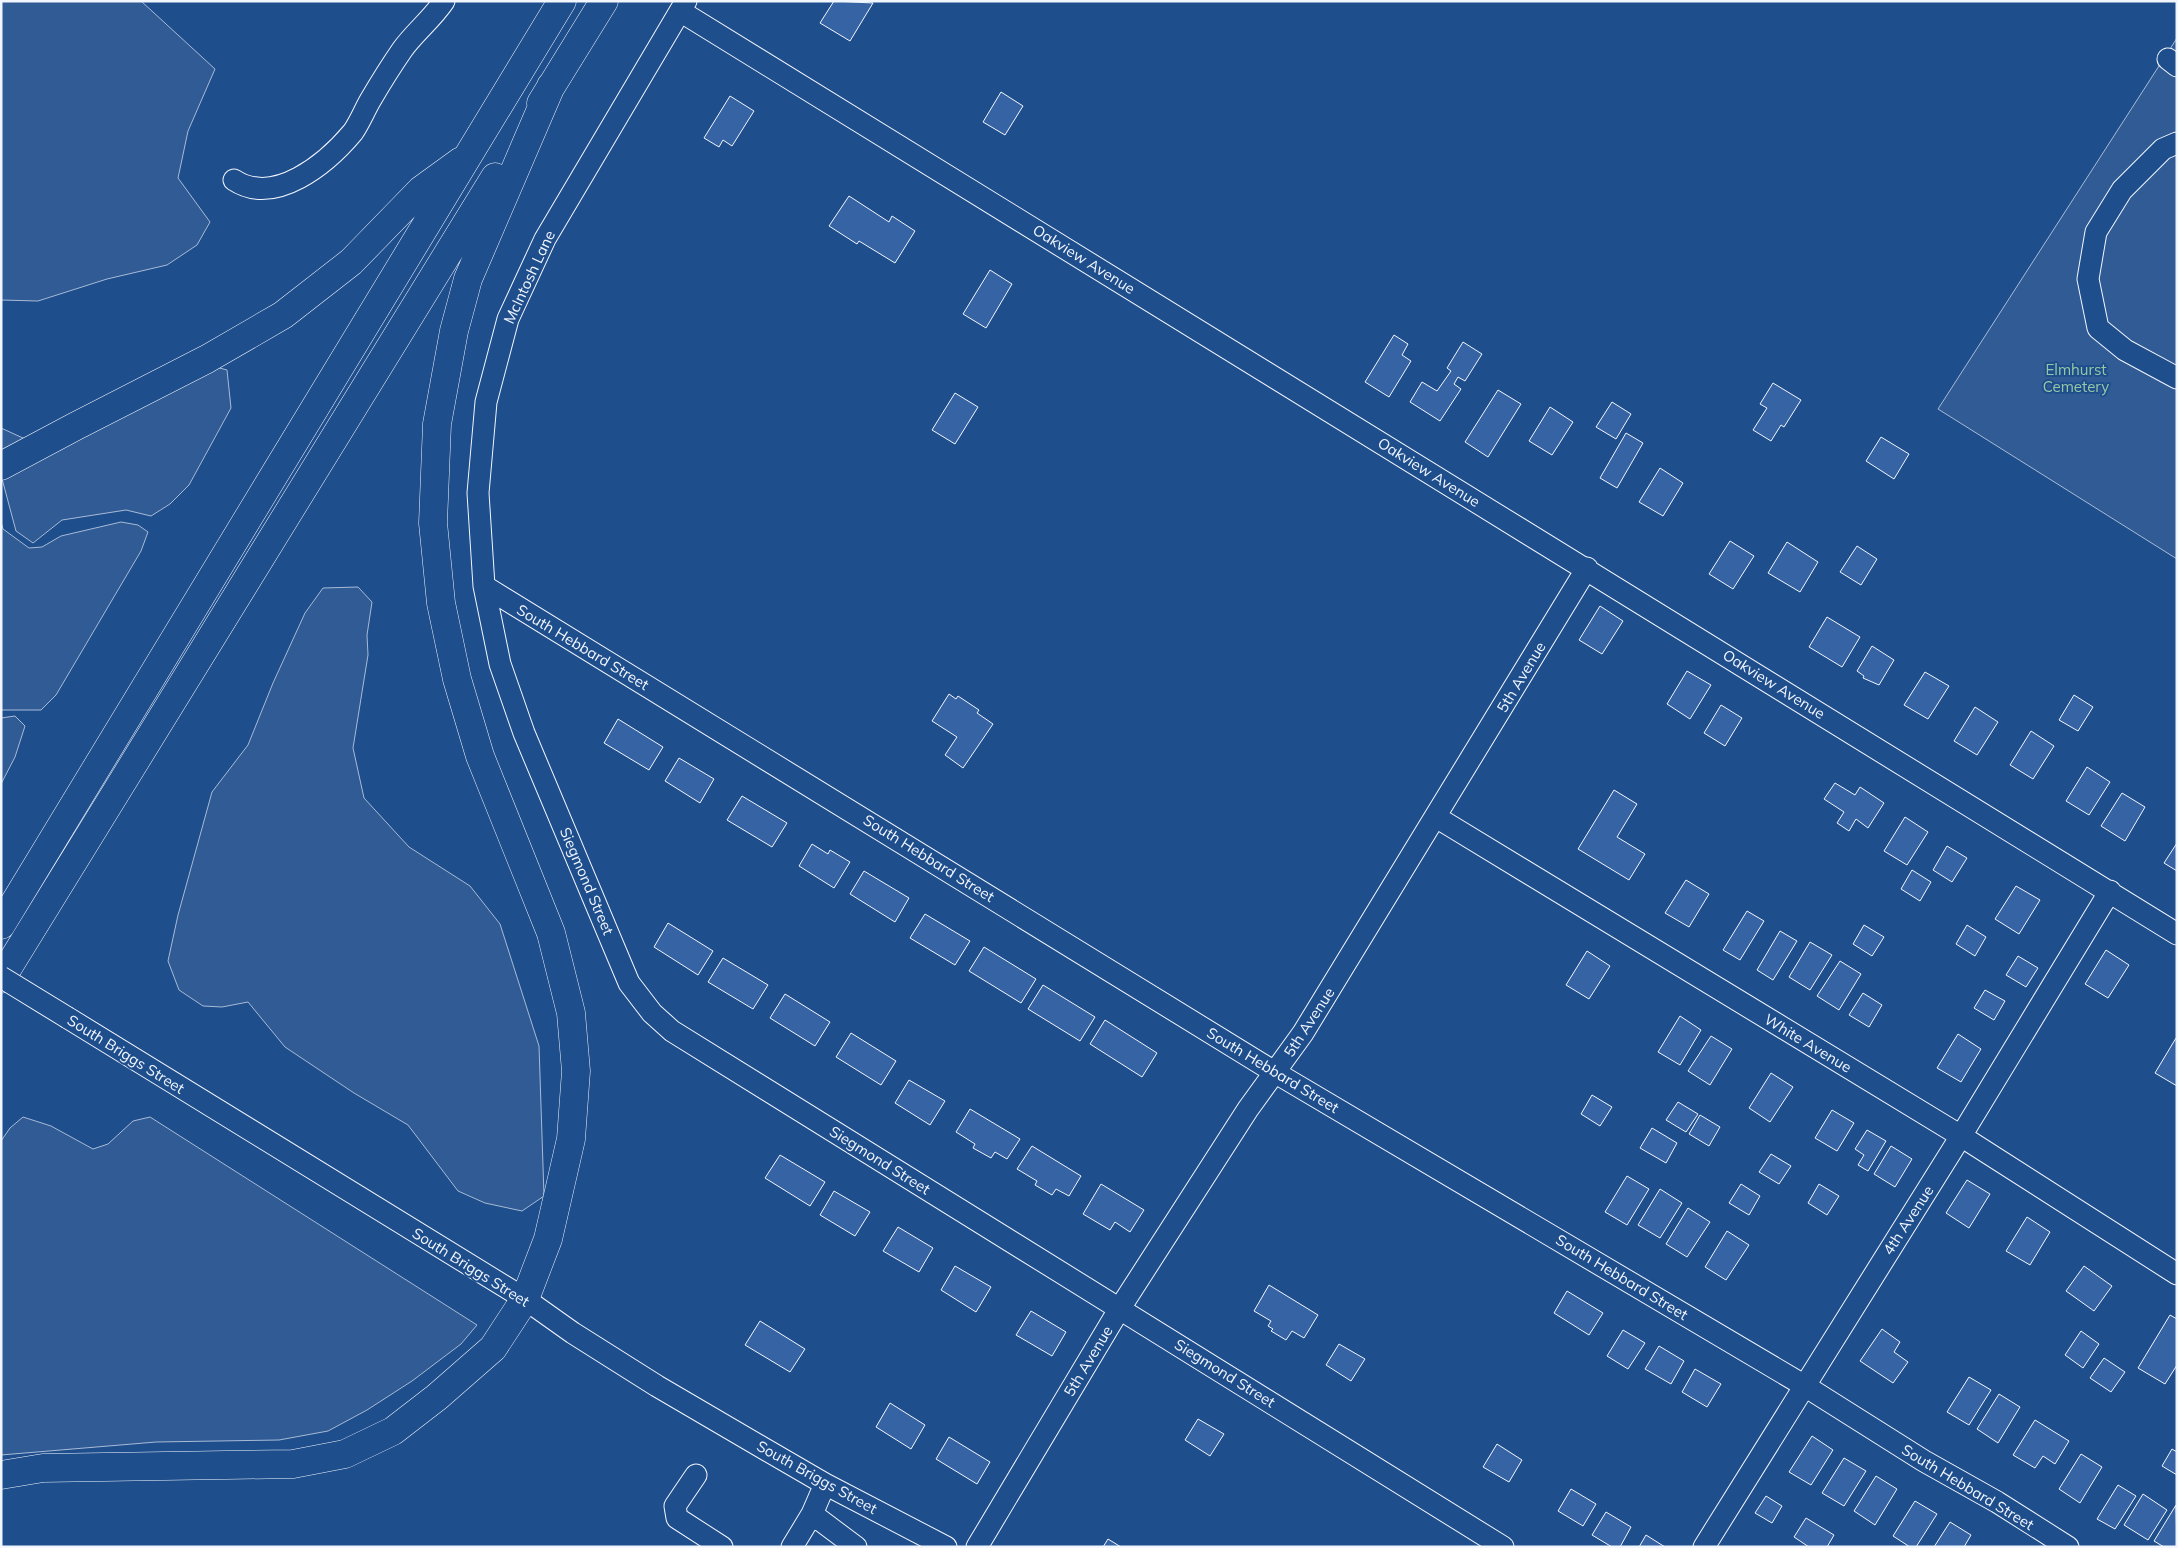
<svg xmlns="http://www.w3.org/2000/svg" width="2178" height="1548" viewBox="0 0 2178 1548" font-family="Mulish,sans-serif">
  <rect width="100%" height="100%" fill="#1f4e8c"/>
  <!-- built -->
  <path fill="#305b95" stroke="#a8bbd7" d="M1,1h140l74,68 -27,62 -10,47 32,44 -13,23 -30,20 -60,14 -69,22 -37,-1z
    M2177,38v521l-239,-150z
    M216,367l11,3 4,38 -42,77 -19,19 -19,12 -25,-6 -64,10 -29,23 -17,-12 -15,-56v-47l46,21 14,1 9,-8z
    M1,522l2,7 26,19 13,-1 19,-11 60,-14 17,3 10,7 -7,19 -85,144 -15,15h-40z
    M358,587l14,15 -5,33 1,20 -15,93 11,50 45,49 61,39 30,38 39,122 5,150 -22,15 -37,-8 -27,-12 -50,-66 -54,-32 -69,-46 -37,-45 -26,5 -19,-1 -24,-16 -11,-29 10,-46 34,-123 36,-47 25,-62 32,-70 18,-25z
    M15,716l10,10 -10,31 -14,27v-66z
    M23,1117l28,9 42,23 15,-5 25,-23 17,-4 327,208 -16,19 -49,37 -45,29 -39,21 -49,9 -123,2 -155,13v-314l9,-13z"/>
  <!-- building -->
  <path fill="#3563a3" stroke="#f2f6ff" d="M834,1l39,2 -23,38 -30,-18z
    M1001,92l22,14 -18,29 -22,-13z
    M730,96l24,15 -22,35 -9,-6 -4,7 -15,-9z
    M849,196l40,26 3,-6 23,15 -20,32 -36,-22 -2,3 -28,-18z
    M990,270l22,14 -26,44 -23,-14z
    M1394,335l14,9 -6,11 9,6 -22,36 -24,-15z
    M1463,342l19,12 -17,27 -7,-4 -4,7 7,5 -21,32 -30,-19 12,-20 15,9 14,-20 -4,-3z
    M1773,383l28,17 -17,27 -3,-2 -10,16 -18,-11 14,-22 -7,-4z
    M1498,390l23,14 -33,53 -23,-15z
    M955,393l23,14 -23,37 -23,-14z
    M1612,402l19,12 -15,25 -20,-12z
    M1550,407l23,15 -21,33 -23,-14z
    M1626,433l17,10 -26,45 -17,-10z
    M1881,437l28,17 -15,25 -28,-18z
    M1660,468l23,15 -20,33 -24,-14z
    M1730,541l24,15 -21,33 -24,-15z
    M1787,542l31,20 -18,30 -32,-19z
    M1857,546l20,13 -16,26 -21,-13z
    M1600,606l23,15 -21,33 -23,-14z
    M1827,617l33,20 -18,30 -33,-20z
    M1872,646l22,14 -15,25 -16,-7 1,-2 -7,-5z
    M1687,671l24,14 -21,34 -23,-15z
    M1925,672l24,14 -21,33 -24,-14z
    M949,694l7,5 2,-3 21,14 -2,3 16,11 -30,44 -18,-13 12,-18 -25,-16z
    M2074,695l19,12 -15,24 -19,-11z
    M1721,705l21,13 -17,28 -21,-13z
    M1975,707l23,15 -21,33 -23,-14z
    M618,719l45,28 -14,23 -45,-27z
    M2031,731l23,15 -21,33 -23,-14z
    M679,758l35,21 -14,24 -35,-22z
    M2087,767l23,15 -21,33 -23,-14z
    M1835,783l20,12 5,-8 24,16 -16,25 -12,-9 -7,12 -12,-8 7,-11 -20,-13z
    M1614,790l23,14 -20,33 28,17 -16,26 -51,-31z
    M2122,793l23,14 -20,34 -24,-15z
    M742,796l45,27 -15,24 -45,-27z
    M1905,817l23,15 -21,33 -23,-14z
    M2177,843v28l-13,-8z
    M812,844l16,10 2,-4 20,12 -16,26 -35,-22z
    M1947,846l20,12 -15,24 -19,-12z
    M1912,870l19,12 -11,19 -19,-12z
    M864,871l45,27 -14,24 -45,-28z
    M1686,880l23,14 -20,33 -24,-14z
    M2016,886l24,14 -21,34 -24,-15z
    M1747,911l17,10 -24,39 -17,-10z
    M925,914l45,27 -15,24 -45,-27z
    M668,923l45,28 -15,24 -44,-28z
    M1864,925l20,12 -12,19 -19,-12z
    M1967,925l19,12 -11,19 -19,-12z
    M1780,931l17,10 -24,39 -16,-10z
    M1810,942l22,13 -22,35 -21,-13z
    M984,947l52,32 -15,24 -52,-32z
    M2106,950l23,15 -21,33 -23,-14z
    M1587,951l23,15 -21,33 -23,-14z
    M2018,956l20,12 -12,19 -20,-12z
    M723,958l45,27 -15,24 -45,-27z
    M1840,961l21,13 -22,36 -22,-14z
    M1043,985l52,32 -15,24 -52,-32z
    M1985,990l20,11 -11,19 -20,-12z
    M1863,993l19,12 -13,22 -20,-12z
    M785,994l45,28 -15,24 -45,-28z
    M1680,1016l21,14 -21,35 -22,-13z
    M1105,1020l52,33 -15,24 -52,-33z
    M851,1033l45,28 -15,24 -45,-28z
    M1958,1034l23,15 -20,33 -24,-14z
    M1711,1036l21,13 -22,36 -22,-14z
    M2176,1038h1v48l-22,-13z
    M1771,1073l22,14 -23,35 -21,-14z
    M909,1080l36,21 -15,24 -35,-22z
    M1592,1095l20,12 -12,19 -19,-12z
    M1678,1102l20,12 -12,18 -20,-12z
    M970,1109l50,30 -13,20 -12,-7 -4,6 -18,-10 2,-4 -19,-12z
    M1832,1110l22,13 -17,28 -22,-13z
    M1700,1115l20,12 -11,19 -20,-12z
    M1652,1128l25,15 -11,20 -26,-15z
    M1867,1130l19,11 -18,30 -10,-6 6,-10 -9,-6z
    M1032,1146l49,30 -12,20 -13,-7 -4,6 -17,-10 2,-4 -20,-12z
    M1891,1146l21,13 -17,28 -21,-13z
    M1771,1154l20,12 -12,18 -20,-12z
    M780,1155l45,27 -15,24 -45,-28z
    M1627,1176l22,13 -22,36 -22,-13z
    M1967,1180l23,14 -21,34 -23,-15z
    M1101,1184l43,26 -14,22 -15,-10 -5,8 -27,-16z
    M1741,1184l19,12 -11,19 -20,-12z
    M1819,1184l20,12 -12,19 -19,-12z
    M1660,1189l22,14 -22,35 -22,-13z
    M834,1191l36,21 -15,24 -35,-21z
    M1688,1208l22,14 -23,35 -21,-13z
    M2027,1217l23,15 -20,33 -24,-14z
    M898,1227l35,21 -14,24 -36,-21z
    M1727,1231l22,14 -23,35 -21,-13z
    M955,1266l36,21 -15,25 -35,-22z
    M2084,1266l28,20 -18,25 -28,-20z
    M1269,1285l49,30 -14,23 -12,-7 -6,9 -15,-9 2,-2 -5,-3 3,-5 -17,-10z
    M1567,1291l36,22 -14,22 -35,-22z
    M1031,1311l35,21 -14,24 -36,-21z
    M2170,1315l7,4v46l-12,19 -27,-16z
    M760,1321l45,28 -15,23 -45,-27z
    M1882,1329l18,13 -6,10 14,10 -15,21 -33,-22z
    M1623,1330l22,13 -17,26 -21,-13z
    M2081,1331l18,13 -16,24 -18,-13z
    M1339,1344l26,15 -14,22 -25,-16z
    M1659,1346l25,15 -13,23 -26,-15z
    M2104,1358l21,14 -14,20 -21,-14z
    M1695,1369l26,15 -14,23 -25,-15z
    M1969,1377l22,13 -22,35 -22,-13z
    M1999,1394l21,13 -22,36 -21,-14z
    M890,1403l35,22 -14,24 -35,-22z
    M1198,1419l26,15 -14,22 -25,-16z
    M2035,1420l34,21 -14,23 -12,-8 -8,12 -22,-13z
    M1812,1436l21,14 -22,35 -22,-13z
    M949,1437l41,25 -13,22 -41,-25z
    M1497,1444l25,16 -13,22 -26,-15z
    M2172,1449l5,3v23l-15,-9z
    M2081,1454l21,13 -22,36 -21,-14z
    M1844,1458l22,13 -22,35 -22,-13z
    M1876,1476l21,13 -22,36 -21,-14z
    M2118,1485l18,11 -21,33 -18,-10z
    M1571,1489l25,15 -13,22 -25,-15z
    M2143,1494l24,16 -19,30 -24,-15z
    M1766,1496l16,10 -10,17 -17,-10z
    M1915,1501l22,13 -21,33h-6l-17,-11z
    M2176,1505l1,42h-13l-10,-6z
    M1606,1512l25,15 -11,20h-8l-20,-12z
    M1806,1518l28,17 -7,12h-18l-15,-10z
    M1950,1522l21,13 -7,12h-30z
    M1646,1535l19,12h-26z
    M1108,1539l13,8h-18z"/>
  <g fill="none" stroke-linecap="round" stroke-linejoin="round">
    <defs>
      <path id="minor" d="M686,1l-141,238 -37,80 -22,83 -8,91 6,93 16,78 24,69 105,250 23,30 20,18 831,516
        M680,11l1497,923
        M2168,59l9,7
        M2177,143l-14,6 -41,41 -26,42 -8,47 10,49 27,22 52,28
        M234,180c41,27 93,-17 119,-48 7,-10 12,-23 18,-33 10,-17 20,-33 31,-49 12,-17 30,-31 42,-49
        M484,586l792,487 529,313 119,75 73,41 71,45
        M1436,817l525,319 216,138
        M68,1018l457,281 48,34 84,53 106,62 62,36 121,63
        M696,1475l-21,31 2,12 45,29
        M812,1514l44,33
        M792,1547l20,-33 13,-30
        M977,1547l143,-239 128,-199 55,-76 284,-465
        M1704,1547l257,-411 149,-245"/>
      <path id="highway" d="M541,103l63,-102
        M1,466l75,-40 131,-67 76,-44 68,-53 70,-72 40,-29
        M1,925l561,-924
        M1,979l494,-802
        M1,1475l42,-7 250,-4 52,-10 48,-23 44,-34 56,-49 32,-49 23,-60 23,-100 5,-68 -5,-58 -20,-80 -71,-177 -23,-77 -16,-76 -8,-80 4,-99 17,-93 14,-52 83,-193"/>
    </defs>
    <!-- minor casing -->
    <use href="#minor" stroke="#f2f6ff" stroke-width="23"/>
    <!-- highway casing -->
    <use href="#highway" stroke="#f2f6ff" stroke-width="29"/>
    <!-- minor -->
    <use href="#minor" stroke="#1f4e8c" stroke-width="21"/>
    <!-- highway -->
    <use href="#highway" stroke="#1f4e8c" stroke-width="28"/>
    <defs>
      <path id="minor-bridge" d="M1,977l67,41"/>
    </defs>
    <!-- minor-bridge casing -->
    <use href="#minor-bridge" stroke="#f2f6ff" stroke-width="23" stroke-linecap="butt"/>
    <!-- minor-bridge -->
    <use href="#minor-bridge" stroke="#1f4e8c" stroke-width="21"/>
  </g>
  <g text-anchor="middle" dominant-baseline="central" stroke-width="4" stroke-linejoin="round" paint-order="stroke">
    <!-- street labels -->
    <g font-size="15" fill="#f2f6ff" stroke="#1f4e8c">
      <text transform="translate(1084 259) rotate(32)">Oakview Avenue</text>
      <text transform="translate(529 277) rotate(-65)">McIntosh Lane</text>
      <text transform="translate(1429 472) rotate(32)">Oakview Avenue</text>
      <text transform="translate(583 647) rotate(31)">South Hebbard Street</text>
      <text transform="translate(1521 677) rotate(-59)">5th Avenue</text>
      <text transform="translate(1774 684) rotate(32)">Oakview Avenue</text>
      <text transform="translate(929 858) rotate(32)">South Hebbard Street</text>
      <text transform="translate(587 881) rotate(67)">Siegmond Street</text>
      <text transform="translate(1309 1022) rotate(-57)">5th Avenue</text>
      <text transform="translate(1808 1043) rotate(31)">White Avenue</text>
      <text transform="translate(126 1054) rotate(32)">South Briggs Street</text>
      <text transform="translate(1273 1070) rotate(31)">South Hebbard Street</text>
      <text transform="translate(880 1160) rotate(32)">Siegmond Street</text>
      <text transform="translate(1908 1220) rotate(-57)">4th Avenue</text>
      <text transform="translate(471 1267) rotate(32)">South Briggs Street</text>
      <text transform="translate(1622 1277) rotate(31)">South Hebbard Street</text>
      <text transform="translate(1088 1361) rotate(-59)">5th Avenue</text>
      <text transform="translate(1225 1373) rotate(32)">Siegmond Street</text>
      <text transform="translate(817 1477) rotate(29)">South Briggs Street</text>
      <text transform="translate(1968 1487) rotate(31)">South Hebbard Street</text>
    </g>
    <!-- park labels -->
    <g font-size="15" fill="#97c8a6" stroke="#1f4e8c">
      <text x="2076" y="369">Elmhurst<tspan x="2076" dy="17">Cemetery</tspan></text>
    </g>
  </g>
  <!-- border -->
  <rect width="2178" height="1548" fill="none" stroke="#f2f6ff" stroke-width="5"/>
</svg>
